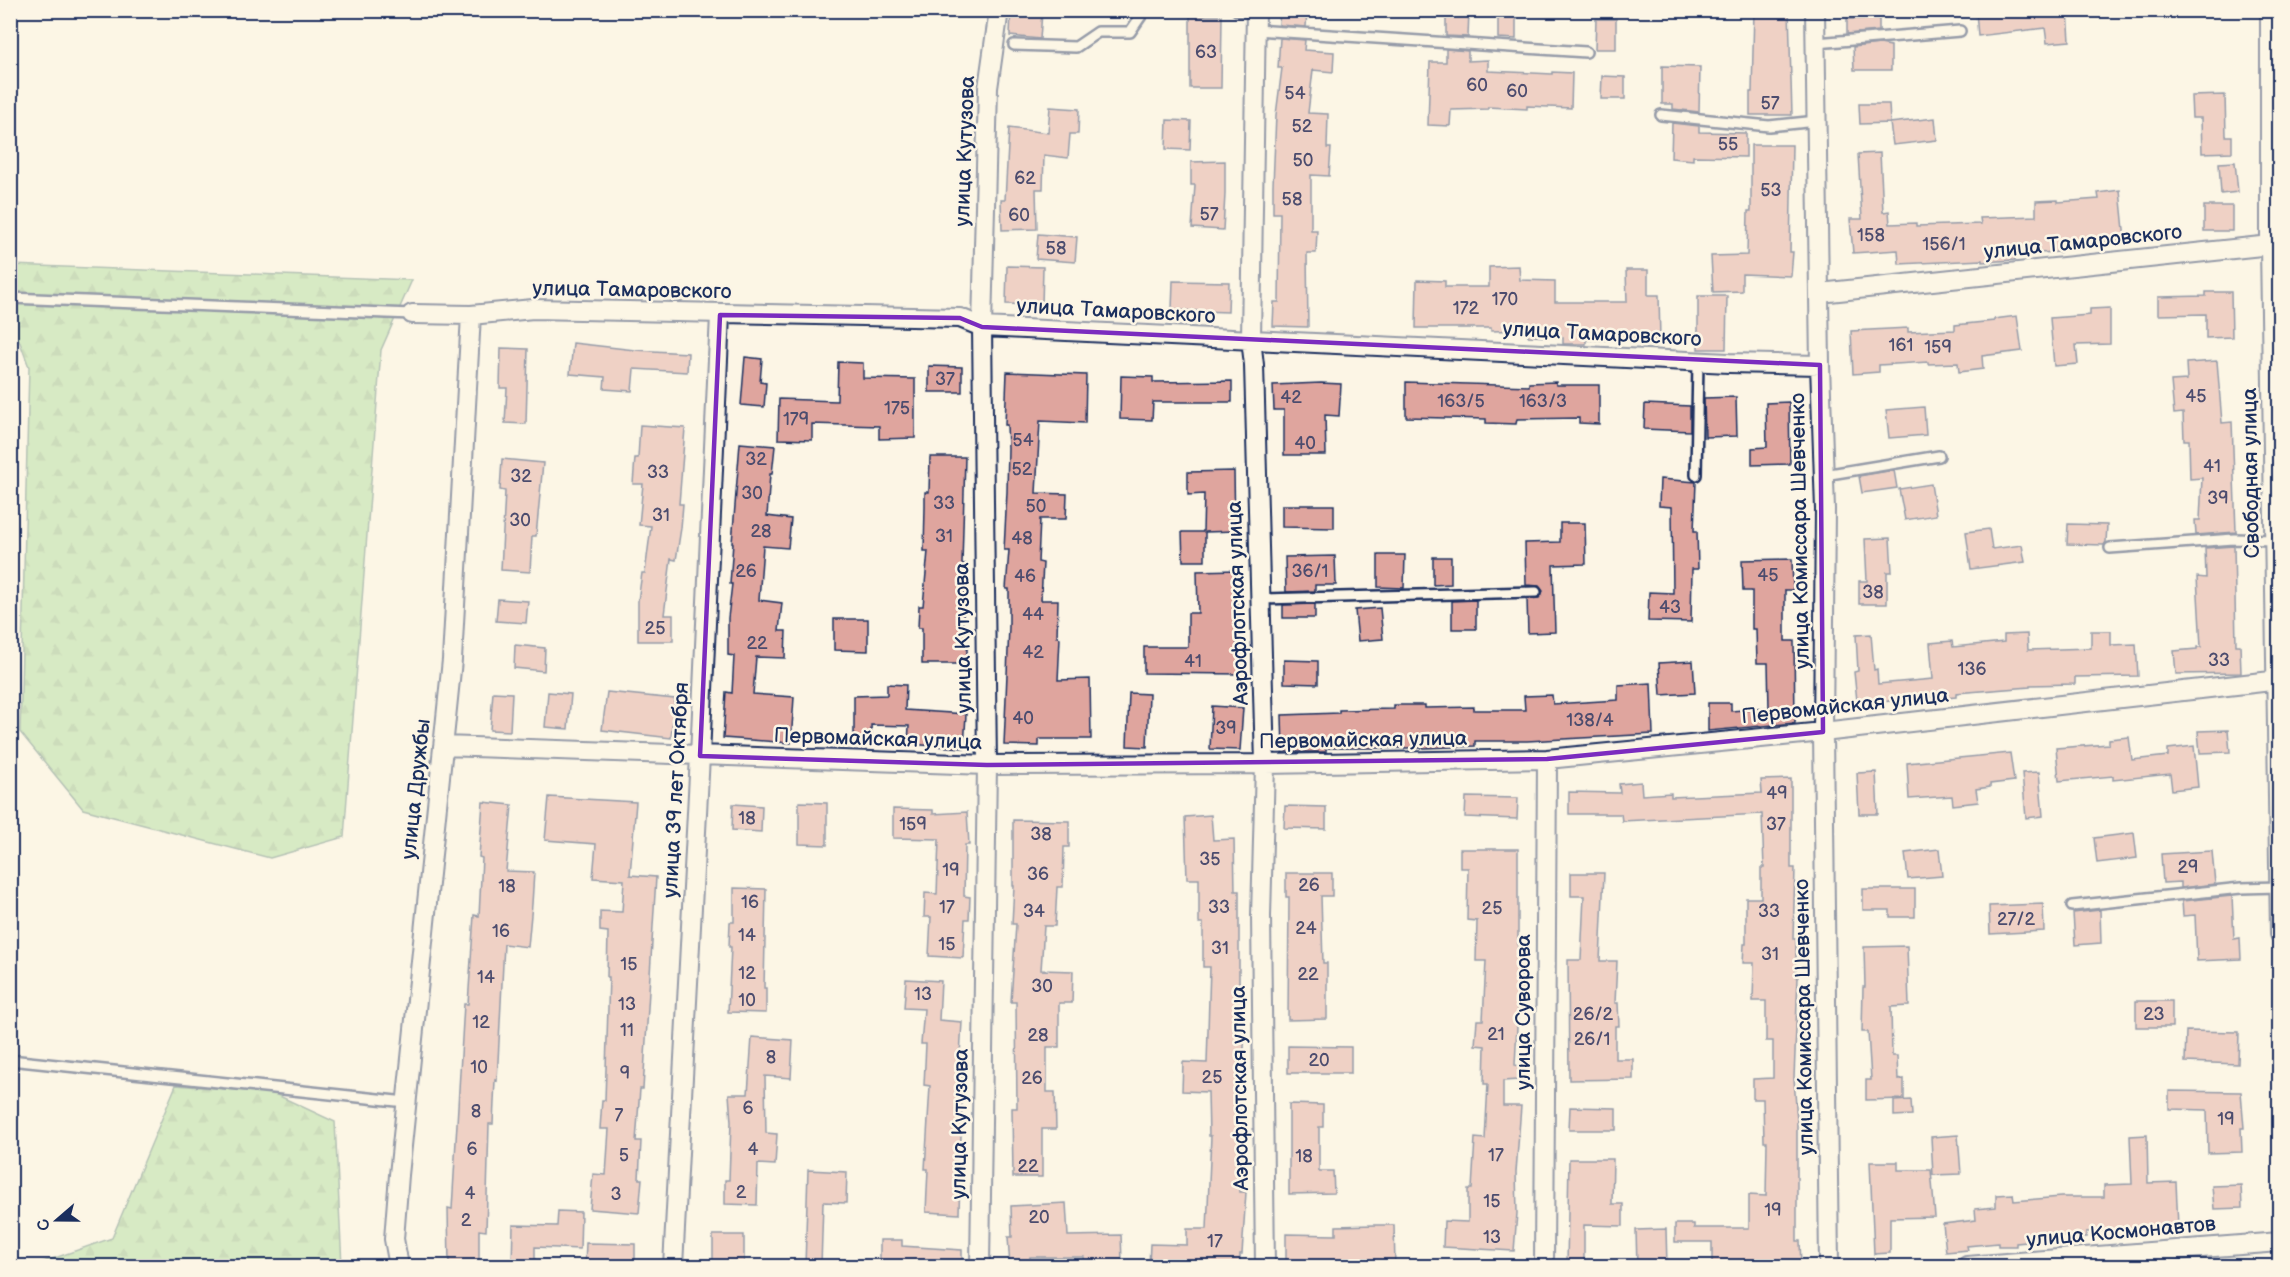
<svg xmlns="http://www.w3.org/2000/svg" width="2290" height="1277" viewBox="0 0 2290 1277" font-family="'Balsamiq Sans',sans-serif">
  <defs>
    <pattern id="forest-firs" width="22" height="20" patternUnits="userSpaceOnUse" patternTransform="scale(1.5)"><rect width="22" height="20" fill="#abdb9b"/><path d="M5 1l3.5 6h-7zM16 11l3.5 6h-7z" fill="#93bc88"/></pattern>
  </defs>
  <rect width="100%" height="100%" fill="#fcf5e5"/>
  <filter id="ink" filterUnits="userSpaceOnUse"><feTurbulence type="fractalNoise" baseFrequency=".0167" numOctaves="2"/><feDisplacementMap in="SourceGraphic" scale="12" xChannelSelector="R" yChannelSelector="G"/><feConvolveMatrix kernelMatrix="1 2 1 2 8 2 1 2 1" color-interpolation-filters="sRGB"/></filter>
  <g filter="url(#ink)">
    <!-- forest -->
    <path fill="url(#forest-firs)" stroke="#63857c" stroke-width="1.5" d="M11,265l401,15 -31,70 -37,487 -74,21 -187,-49 -63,-77 9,-365 -10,-27 -8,-1z
      M176,1085l97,8 62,29 7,144h-310l80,-28z"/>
    <!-- building -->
    <path fill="#dfa59e" stroke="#1b2f5e" stroke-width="1.5" d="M1011,10l31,2 -2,27 -30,-3z
      M1280,10h27l-1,17 -27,-2z
      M1446,10h23l-1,27 -22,-1z
      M1498,10h18v29l-18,-1z
      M1754,10h35l3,105h-42v-23h2z
      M1989,10h79l2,31 -23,2 -2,-15 -67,8 -2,-24z
      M1190,16h32l-1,72h-31z
      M1879,18v13l-32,3v-15z
      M1596,19h20v30h-21z
      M1280,38l25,2 -1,10 30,2 -1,20 -20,-2 -5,43 20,1 -1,34h4l-2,28 -18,-1v55h6l-1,23h-9l1,74 -35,-1 1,-24h5l1,-89h-7v-28l3,-70 6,-47h-4z
      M1880,44l11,2v24h-37l-1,-23z
      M1446,49l22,2v10l20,-1v11l64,3v-2l20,1 -1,35 -44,-2v3l-39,-2v2l-37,1 -1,16 -22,-1 2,-63h16z
      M1662,66l38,1 -1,45 -26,-3v-5h-11z
      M1602,76l23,1v22h-24z
      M2225,95l1,41h6v16l-30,1 -1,-35h-9l-1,-22z
      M1859,104h30l1,19 -30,1z
      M1050,107l29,2 -1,25h-8l-2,24 -24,-3 -1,34h-7l1,40 -35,1 -1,-30h4l4,-72 39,5z
      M1935,118l2,22 -44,5 -3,-22z
      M1167,120l24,1 -1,29 -24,-1z
      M1672,123l27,3v6l47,1v24l-53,-1v4l-22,-2z
      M1751,145h41l-2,107h3l-2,24 -49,-2v17l-29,1 -2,-36 36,-1 1,-44h3z
      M1880,153l3,59 6,-1 1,13 26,-1v3l65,-2 -1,-6 56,-2v-15l22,-1v2l41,-3 -1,-6 22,-3 5,50 -35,3 1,4 -31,2v3l-46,2 1,6 -33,2v-2l-83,4 -1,-14 -45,3 -3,-34h12l-4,-65z
      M1225,161v33l-2,36 -31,-2 3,-43h-4v-23z
      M2235,162l3,30 -17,2 -2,-31z
      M2204,206h28v25h-28z
      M1038,234l39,3 -2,25 -39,-3z
      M1007,266l36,1 -1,38 -36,-1z
      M1519,266l1,14 35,1v21h72l-1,-32h22v25h11l1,45h-74v4h-23v-7l-35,-1v-6l-37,1v-3h-75l1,-48 28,1v6h44v-20z
      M1173,281l56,1 -1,30 -56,-2z
      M2206,292h25l1,45 -26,1v-24l-48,1v-18l48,-1z
      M1698,296h29l-1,53h-28z
      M2110,308v36l-34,1 2,19 -24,2 -4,-48 40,-3v-6z
      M2017,316l5,35 -40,5 1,13 -24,3 -1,-9 -30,1v-2l-49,3v7l-26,2 -2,-43 57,-3v4l47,-2v-5l39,-4v-2z
      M573,343l62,7 53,3 -1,19 -53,-3 -2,22 -28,-2 1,-12 -35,-3z
      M501,348l27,1 -2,75 -21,-1 2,-35h-7z
      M745,357l17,2 -2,23 6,1 -2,24 -23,-2z
      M2217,361l5,62 10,-1 4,110 -40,3 -1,-15h5l2,-42 -12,1 -1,-39h-5l-1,-27 -9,1 -3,-33 16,-1 -1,-17z
      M838,362l25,1v15l52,1v59l-36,1v-13l-67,-2v16l-34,-1 1,-40 58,2z
      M929,366l33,1v25h-33z
      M1007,372l79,3 -1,48 -45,-2 -4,72 31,1 -1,25h-26l-2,43 5,1 -2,37h17l-1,37 3,1 -2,42 32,-1 1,60h-52v7l-35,-1 5,-118v-38h-3l3,-39h-5l3,-58 1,-44 -1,-23h-2z
      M1121,376l32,1v5l79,-1v21h-79l-1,18 -32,-1z
      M1406,382l123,4v-3l27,-1v3h43v39l-20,-1v-5l-62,1 -1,5 -30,-1v-4l-80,-2z
      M1321,383l20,1 -2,32 -14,-1 1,40h-42v-45h-10l-1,-25z
      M1736,397l1,39 -32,1 -1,-39z
      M1789,402l1,62 -38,1v-17l15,-1 -1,-44z
      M1645,404l45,2v25l-46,-2z
      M1924,407l2,28 -37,3 -3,-28z
      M640,425l45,3 -6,76h4l-2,24 -5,32 -5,-1 -7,56h9v26h-35v-40l4,-28h3l6,-47 -12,-1 4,-41h-10l2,-26h3z
      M740,443l35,3 -3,28h-2l-3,42 24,3 -3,29 -25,-2 -4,54 23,3 -3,28h7l-1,27 -29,-1 -3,37 41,3 -3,46 -68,-5 3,-46 6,1 2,-37 -6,-1v-37l4,-34h-2l3,-41h-1z
      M930,457h35l-3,107h4l-4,68h5v32h-45v-36h-4l1,-22h4l5,-55h-4l1,-44v-15h4z
      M502,459l41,4 -7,73h-4l-2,36 -29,-2 4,-79 -5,-1z
      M1894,470l3,18 -35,5 -3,-17z
      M1234,471l1,60 -30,1v29h-22l-1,-29h21l1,-38 -16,1v-23z
      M1660,479l36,3 -2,49h3l1,38h-6l-1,53 -43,-1 1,-29 24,1 -1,-86 -13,-1z
      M1931,484l5,31 -31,5 -6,-31z
      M1282,505h52v23l-52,-1z
      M1560,523h25l1,41 -33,1 2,67 -27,1 -1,-34 12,-1 4,-7 -4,-5 -13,-1 -1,-42 35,-1z
      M2068,524l39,1 -1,17 -2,3 -37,-1z
      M1989,529l3,20 30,-4 3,17 -54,7 -5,-37z
      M1890,538l2,34h-5v32h-28v-23h8l-2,-42z
      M2234,546l2,99h4l1,28 -65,1 -2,-23 23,-2v-2h4l-4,-70 9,1 -1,-30z
      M1378,555h27l-1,33 -26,-1z
      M1335,556l1,29h-21v6l-29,1 -1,-35z
      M1433,557h18v27l-18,1z
      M1792,559l1,31h-8v51h9l1,82 -87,8v-28h23v8l38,-3 -1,-45h-11l-1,-34h-4v-38h-9l-1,-31z
      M1237,570v78h4v26l-97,-1v-26h44v-34h10l-1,-42z
      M498,599l30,2 -2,22 -30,-2z
      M1476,600v29h-24v-28z
      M1315,604v14h-32v-13z
      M1380,608l3,31 -25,2 -3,-31z
      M834,619h34v32l-34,-1z
      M2091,631h20v14l25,-1 2,32 -63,1v7l-45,1v2l-74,6v4l-22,2v-2l-54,5v3l-14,1 -1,-6 -8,1 -3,-29 4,-1 -2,-36 15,-1 3,36 3,-1 1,15 55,-5 -3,-36 22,-2 1,6 51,-5v-7l23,-1 1,16 63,-2z
      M515,645l30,3 -1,23 -30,-3z
      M1284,660l34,1v23l-34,-1z
      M1693,661l2,32 -34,2 -2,-32z
      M1651,683l2,51 -126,7h-52v5l-50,2h-99v4h-43l-1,-37 57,-2v-3l55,-1v-4h31v3l49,-1v3h51l-1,-14 28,-1 1,9 65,-4v-15z
      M887,684l19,1 -1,25 61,4 -2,34 -56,-4 1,-18 -38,-1 1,19 -18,-1v-47l33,-1z
      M493,692l19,1 -2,38 -20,-1z
      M548,692l23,2 -3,35 -23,-2z
      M607,692l68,7 -4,39 -69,-8z
      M1129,693l20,1 -2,53 -20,-1z
      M1212,706l31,2 -3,42 -30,-1z
      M2228,730l2,22 -30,1 -2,-22z
      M2129,737l3,23 36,-4v-7l26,-3 4,41 -26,3 -2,-16 -57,6v-4l-54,5 -3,-33 53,-4v-5z
      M2010,753l4,28 -24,3v3l-14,2 2,13 -25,3 -1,-9 -43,3 -2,-36z
      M1876,772l2,42h-19l-2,-41z
      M2039,772l4,44 -17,2 -4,-45z
      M1791,779v89h4l-2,71h3v38h2l-4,101 3,43v120h3l1,25h-89v-24h-37v-18h19v4h55v-33l17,1 1,-54h-3l-1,-43h-10v-20l20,-1v-37h-7v-40h-13l1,-38h-11l1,-19h2v-46h15v-30h3l-2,-54 -140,7 -1,-7h-52v-22l51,1 -1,-9 22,-2 1,13 29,-2v4l91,-4 -1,-13z
      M549,797l87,5 -6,73 26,2 -13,212h-3l-4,52h5l-2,38h3l-3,34 -49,-4 3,-35 13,1 3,-46h-9l2,-29h3l4,-123h-2l1,-45 -8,-1v-20l22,1 2,-32 -31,-2 3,-34 -51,-4z
      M1466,797l52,1 -1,21 -52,-2z
      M483,802l29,3 -6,66 28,1 -2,32 -4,43 -24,-3 -7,137 -2,-1 -2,44h-4l-3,107 -7,-1v36h-30l-1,-58 4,1 12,-205h4l6,-89 5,1 3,-58 -3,-1z
      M799,802l28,1v42l-28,-1z
      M733,804l29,2 -1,26 -29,-2z
      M1285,806l41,1v22l-42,-1z
      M893,809l40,1v4l34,-2 2,33h-4l-1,51 6,1 -1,22h-4l-2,39 -34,-2 2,-39h-7l1,-24 12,1 2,-55 -46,-1z
      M1211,815l2,25 21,-1 1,52h4v92h5l-2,42h3l-3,68 -3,-1 2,64 -1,36h6l-4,62h-2v12h-91l1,-22 37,1v-16h20l4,-93h-2l-1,-44 -26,-1 1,-29 24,1 3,-96h-7v-44h-4v-44h-12l-2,-62z
      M1013,820l56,1v26h-5l-1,40h-6l-2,39h-11l-3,44 32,1 -1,32h-13v44h-12v45h8l1,37h-14v48h-29l-1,-69h5l-1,-106h-5l5,-78h-4l2,-38h-1z
      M2134,833l3,25 -40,5 -3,-25z
      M1460,849h58v127l6,1 -1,32 -5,-1 -3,57 4,1 -1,14 -15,1v25h18l-5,66 1,41 -3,38 -71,-4 1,-26 24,1v-33h4l3,-51 10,1 3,-55h-4l1,-38 -10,-1 2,-25h6l3,-59h-10l1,-40 -10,-1 1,-52h-8z
      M1939,849l3,27 -34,3 -3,-26z
      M2212,851l3,33 -34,4v-6l-18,1 -2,-29z
      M1286,873h46v23h-11l2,67h4v56l-39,1 1,-123h-3z
      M1571,873h33l-4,88h17l-2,42h3l1,23h-4v33h18v20l-64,1 -1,-120h13l3,-64h-13z
      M734,888l32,1 -2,99h2v25l-38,-1 3,-65h-2l1,-25h4z
      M1863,889h52v28h-25v-7h-27z
      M2232,896l2,43 6,-1 1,21 -44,2 -2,-46 -12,1 -1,-15z
      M2043,904l1,27 -54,3 -1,-28z
      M2100,910l1,33 -26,2 -2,-32z
      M1907,946l2,60 -18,1 1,49h5l1,24 6,-1v20l-38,1v-20h5l-3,-48h-6l1,-45h2l-1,-40z
      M906,979l35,2 -2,39 23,2 -2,33h3l-4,159 -33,-2 2,-43h-3l5,-83 -6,-1 2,-41h-5l3,-35 -20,-1z
      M2136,1001h36v26h-36z
      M2186,1031l53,1 -1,32 -53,-2z
      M752,1037l41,3 -2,38 -26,-2 1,57 11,1 -2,31 -17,-1 -1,41 -32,-1v-24h4l2,-58 -2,-28h19z
      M1288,1046l63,1v26h-63z
      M2169,1091l72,1 3,36h-3l1,24 -34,1 -1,-43 -38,-1z
      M1911,1100l1,15 -18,1v-15z
      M1289,1104l34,1v22h-4v44h14l1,22 -45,1z
      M1570,1107l46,1v22h-47z
      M1958,1135l3,39 -28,1 -2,-38z
      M2147,1135l1,48 28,-1 2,45 -92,5v5h-39l1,3 -32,3v3h-18v-3l-31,3 1,4 -22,2 -3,-28 33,-4 -1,-11 21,-2v-12l17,-1 1,7 47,-4h43v-12l28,-1 -2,-48z
      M1569,1159h44l-1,45h11v22l-39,-1v41h-17z
      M1870,1162h28v8h33l4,47 -45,1v35l-16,1z
      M808,1170l39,2 -1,31 -23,-1 -2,64h-16z
      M2241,1185l1,23 -28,1 -2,-23z
      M1066,1203l2,33 53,-1 1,26 -13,1v4h-24l-1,-9h-54v9h-20l-2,-29h4l-1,-31z
      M558,1211l23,1 -1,37 -45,-2v19h-23l1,-41 44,1z
      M1375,1225h19l1,41h-81v-2h-28v-30l50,1v-9z
      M1666,1229l1,37h-30l-1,-36z
      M713,1235h31v31h-31z
      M880,1240h22v6l60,4v16h-82z
      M586,1243l49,1v22h-50z"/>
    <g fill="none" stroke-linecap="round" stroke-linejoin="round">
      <defs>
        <path id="service" d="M1237,10l19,1
          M1256,30l330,22
          M1816,43l144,-12
          M1014,45l62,2 22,-15h32l15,-22
          M1661,115l108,11 48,-5
          M10,298l402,16
          M1696,475l2,-113
          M1824,475l115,-19
          M2110,548l124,-9 40,1
          M1261,599l275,-7
          M2072,906l169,-18 38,-1
          M10,1060l396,42"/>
        <path id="minor" d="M1256,10l-5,329 3,26 11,399 -4,152 4,350
          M1815,10l5,355 5,144 -2,223 6,534
          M2270,10v235l10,689
          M1820,293l460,-49
          M412,314l59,1 62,-6 427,9 22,9 747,36 91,2
          M443,746l544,19 278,-1 282,-5 276,-27 457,-52
          M399,1266l-5,-27 5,-64 53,-515 19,-345
          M673,1266l27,-510 20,-441
          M980,1266l7,-501 -5,-438 6,-239 11,-78
          M1544,1266l3,-507
          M1967,1266l313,-24"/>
      </defs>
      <!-- service casing -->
      <use href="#service" stroke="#1b2f5e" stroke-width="14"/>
      <!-- minor casing -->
      <use href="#minor" stroke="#1b2f5e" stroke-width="22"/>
      <!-- service -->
      <use href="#service" stroke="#fcf5e5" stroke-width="9"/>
      <!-- minor -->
      <use href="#minor" stroke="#fcf5e5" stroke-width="18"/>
    </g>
  </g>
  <!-- marked area -->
  <path d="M0 0H2290V1277H0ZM720,315l240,3 22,9 838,38 3,367 -276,27 -560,6 -287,-9z" fill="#fcf5e5" fill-opacity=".55" fill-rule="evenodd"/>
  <path fill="none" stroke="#7b2cbf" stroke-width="4.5" stroke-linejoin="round" d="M720,315l240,3 22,9 838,38 3,367 -276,27 -560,6 -287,-9z"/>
  <g text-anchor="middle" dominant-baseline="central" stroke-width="5" stroke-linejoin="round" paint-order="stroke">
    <!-- number labels -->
    <g font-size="18" fill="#4c4c6e">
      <text x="1206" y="52">63</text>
      <text x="1477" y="85">60</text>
      <text x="1517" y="91">60</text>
      <text x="1295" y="93">54</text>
      <text x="1770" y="103">57</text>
      <text x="1302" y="126">52</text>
      <text x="1728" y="144">55</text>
      <text x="1303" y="160">50</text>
      <text x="1025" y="178">62</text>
      <text x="1771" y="190">53</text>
      <text x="1292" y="199">58</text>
      <text x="1209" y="214">57</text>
      <text x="1019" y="215">60</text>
      <text x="1871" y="235">158</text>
      <text x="1944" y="244">156/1</text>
      <text x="1056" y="248">58</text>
      <text x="1505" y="299">170</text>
      <text x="1466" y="308">172</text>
      <text x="1901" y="345">161</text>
      <text x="1938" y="347">159</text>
      <text x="945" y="379">37</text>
      <text x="2196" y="396">45</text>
      <text x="1291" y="397">42</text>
      <text x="1461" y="401">163/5</text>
      <text x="1543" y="401">163/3</text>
      <text x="897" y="408">175</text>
      <text x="796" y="419">179</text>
      <text x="1023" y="440">54</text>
      <text x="1305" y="443">40</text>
      <text x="756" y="459">32</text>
      <text x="2212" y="466">41</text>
      <text x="1022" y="469">52</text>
      <text x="658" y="472">33</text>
      <text x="521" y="476">32</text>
      <text x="752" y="493">30</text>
      <text x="2218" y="498">39</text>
      <text x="944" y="503">33</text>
      <text x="1036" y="506">50</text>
      <text x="661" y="515">31</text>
      <text x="520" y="520">30</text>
      <text x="761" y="531">28</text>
      <text x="944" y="536">31</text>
      <text x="1022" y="538">48</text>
      <text x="746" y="571">26</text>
      <text x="1310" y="571">36/1</text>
      <text x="1768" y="575">45</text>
      <text x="1025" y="576">46</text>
      <text x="1873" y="592">38</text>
      <text x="1670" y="607">43</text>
      <text x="1033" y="614">44</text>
      <text x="655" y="628">25</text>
      <text x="757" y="643">22</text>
      <text x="1033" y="652">42</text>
      <text x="2219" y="660">33</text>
      <text x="1193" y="661">41</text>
      <text x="1972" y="669">136</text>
      <text x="1023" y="718">40</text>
      <text x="1590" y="720">138/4</text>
      <text x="1226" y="728">39</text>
      <text x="1777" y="793">49</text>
      <text x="747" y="818">18</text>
      <text x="913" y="824">159</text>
      <text x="1776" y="824">37</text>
      <text x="1041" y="834">38</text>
      <text x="1210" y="859">35</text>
      <text x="2188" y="867">29</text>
      <text x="951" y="870">19</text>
      <text x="1038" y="874">36</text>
      <text x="1309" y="885">26</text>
      <text x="507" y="886">18</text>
      <text x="750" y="902">16</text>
      <text x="947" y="907">17</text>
      <text x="1219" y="907">33</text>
      <text x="1492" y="908">25</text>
      <text x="1034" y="911">34</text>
      <text x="1769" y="911">33</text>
      <text x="2016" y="919">27/2</text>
      <text x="1306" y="928">24</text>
      <text x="501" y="931">16</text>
      <text x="747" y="935">14</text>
      <text x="947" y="944">15</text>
      <text x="1220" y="948">31</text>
      <text x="1770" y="954">31</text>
      <text x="629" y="964">15</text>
      <text x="747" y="973">12</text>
      <text x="1308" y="974">22</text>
      <text x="486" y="977">14</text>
      <text x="1042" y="986">30</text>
      <text x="923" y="994">13</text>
      <text x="747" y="1000">10</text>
      <text x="627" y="1004">13</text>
      <text x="1593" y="1014">26/2</text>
      <text x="2154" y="1014">23</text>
      <text x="481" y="1022">12</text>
      <text x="627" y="1030">11</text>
      <text x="1496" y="1034">21</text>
      <text x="1038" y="1035">28</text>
      <text x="1592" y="1039">26/1</text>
      <text x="771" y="1057">8</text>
      <text x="1319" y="1060">20</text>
      <text x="479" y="1067">10</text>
      <text x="625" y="1073">9</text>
      <text x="1212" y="1077">25</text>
      <text x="1032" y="1078">26</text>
      <text x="748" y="1108">6</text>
      <text x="476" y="1111">8</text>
      <text x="619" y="1115">7</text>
      <text x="2226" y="1119">19</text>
      <text x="472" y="1149">6</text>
      <text x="753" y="1149">4</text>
      <text x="624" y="1155">5</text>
      <text x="1496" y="1155">17</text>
      <text x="1304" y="1156">18</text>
      <text x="1028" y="1166">22</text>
      <text x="741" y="1192">2</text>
      <text x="470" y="1193">4</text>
      <text x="616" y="1194">3</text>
      <text x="1492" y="1201">15</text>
      <text x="1773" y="1210">19</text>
      <text x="1039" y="1217">20</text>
      <text x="466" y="1220">2</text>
      <text x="1492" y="1237">13</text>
      <text x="1215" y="1241">17</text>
    </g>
    <!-- street labels -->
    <g font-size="21" fill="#1b2f5e" stroke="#fcf5e5">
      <text transform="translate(965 151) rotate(-88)">улица Кутузова</text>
      <text transform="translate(2083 242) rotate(-6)">улица Тамаровского</text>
      <text transform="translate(632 290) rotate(1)">улица Тамаровского</text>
      <text transform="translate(1116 311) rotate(3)">улица Тамаровского</text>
      <text transform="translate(1602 334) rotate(3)">улица Тамаровского</text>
      <text transform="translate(2251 473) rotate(-91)">Свободная улица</text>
      <text transform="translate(1800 531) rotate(-91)">улица Комиссара Шевченко</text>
      <text transform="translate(1238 603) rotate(-92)">Аэрофлотская улица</text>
      <text transform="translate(963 638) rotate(-91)">улица Кутузова</text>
      <text transform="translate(1845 706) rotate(-6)">Первомайская улица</text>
      <text transform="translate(878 739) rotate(2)">Первомайская улица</text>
      <text transform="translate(1363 740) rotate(-1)">Первомайская улица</text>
      <text transform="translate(416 789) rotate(-84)">улица Дружбы</text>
      <text transform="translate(676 790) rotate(-87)">улица 39 лет Октября</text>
      <text transform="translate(1523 1012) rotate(-90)">улица Суворова</text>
      <text transform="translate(1804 1017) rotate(-91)">улица Комиссара Шевченко</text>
      <text transform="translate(1240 1088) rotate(-91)">Аэрофлотская улица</text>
      <text transform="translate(960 1124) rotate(-89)">улица Кутузова</text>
      <text transform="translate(2121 1232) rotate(-5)">улица Космонавтов</text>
    </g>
  </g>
  <!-- margin -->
  <rect width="2290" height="1277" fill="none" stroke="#fcf5e5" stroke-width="36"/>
  <rect x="18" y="18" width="2254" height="1241" fill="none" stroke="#1b2f5e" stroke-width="2" filter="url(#ink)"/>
  <!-- north arrow -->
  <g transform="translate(57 1220) rotate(250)" stroke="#fcf5e5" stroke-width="4.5" paint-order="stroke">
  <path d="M0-4.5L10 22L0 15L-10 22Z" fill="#1b2f5e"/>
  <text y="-9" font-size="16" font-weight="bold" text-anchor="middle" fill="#1b2f5e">С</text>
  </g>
</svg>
